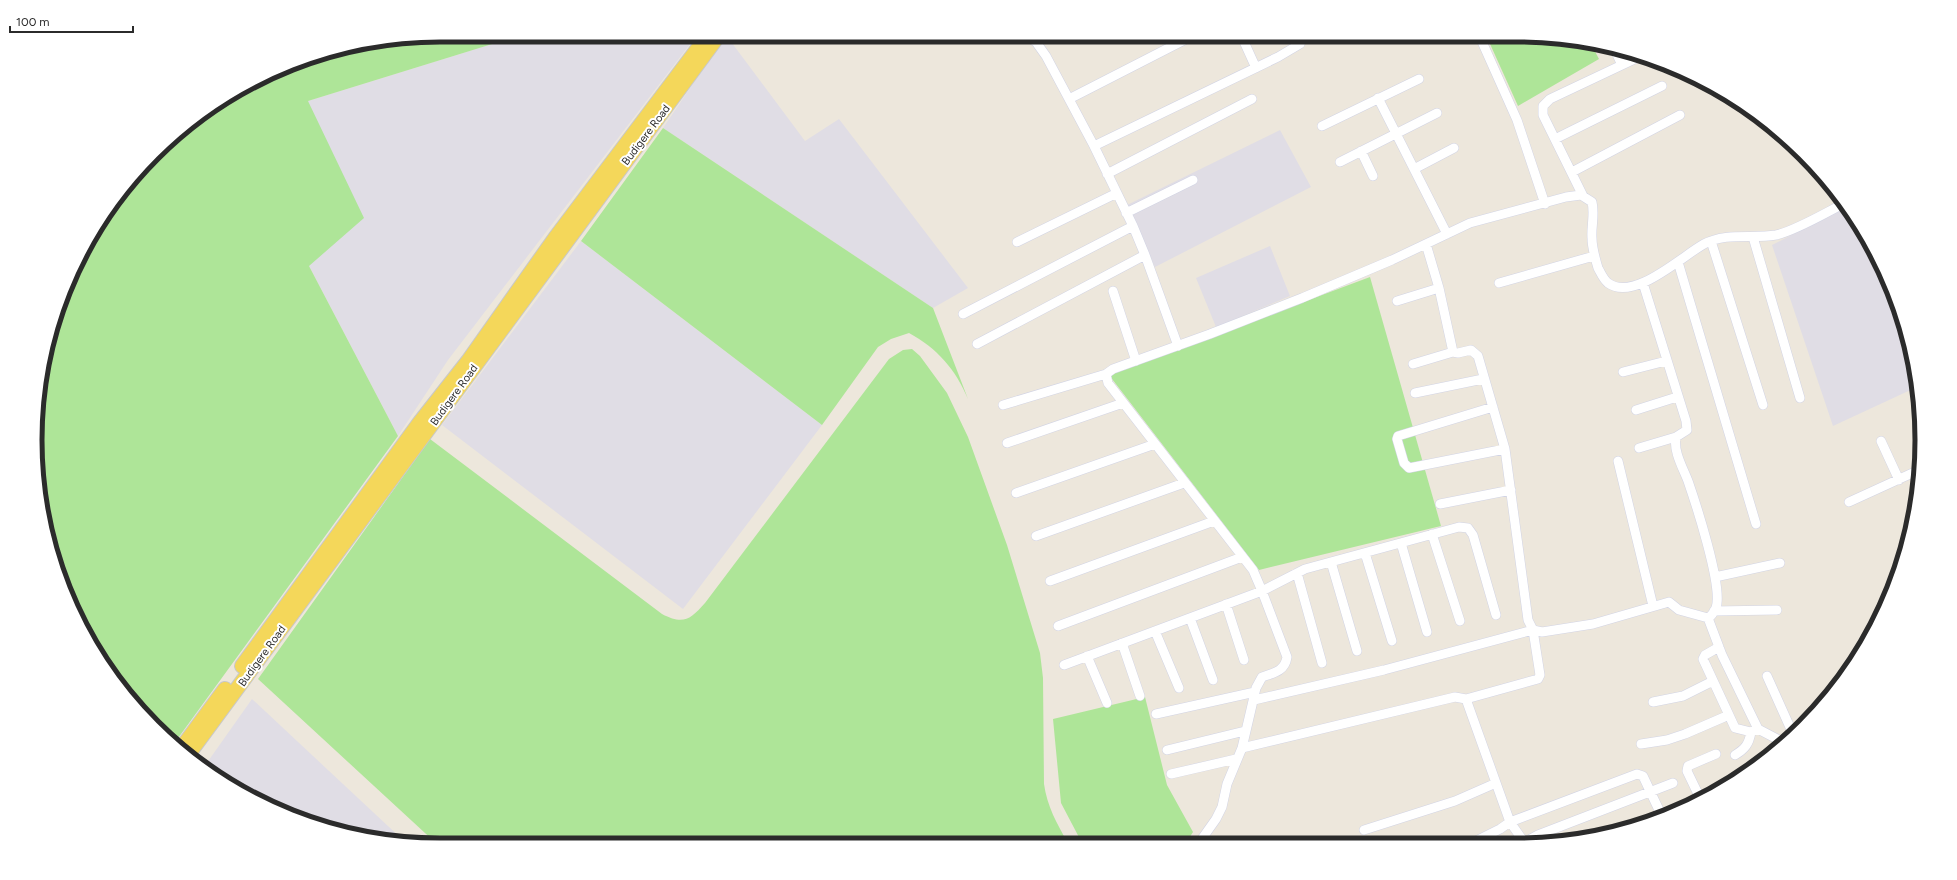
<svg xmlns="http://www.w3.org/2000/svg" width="1957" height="880" viewBox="0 0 1957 880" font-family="Figtree,sans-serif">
  <rect width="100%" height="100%" fill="#ede7dc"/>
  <!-- industrial -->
  <path fill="#e0dde5" d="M521,35h176l-249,325 -50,76 -89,-170 -1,-165z
    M726,35l79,106 34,-22 129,169 -35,20 -270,-180z
    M1280,130l31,57 -156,80 -28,-62z
    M1847,207l33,54 28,74 9,52 -84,39 -61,-181z
    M581,241l241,184 -139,184 -241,-184z
    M1270,246l20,50 -74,31 -20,-49z
    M252,699l152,142 -43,-4 -51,-14 -72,-32 -34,-24z"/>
  <!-- green -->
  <path fill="#aee598" d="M440,35h81l-213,66 56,117 -55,48 89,170 -225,309 -38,-38 -46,-64 -32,-73 -14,-51 -8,-79 8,-79 14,-51 32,-72 46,-65 38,-38 65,-46 72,-32 51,-14z
    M1486,35h31l73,7 9,17 -81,47z
    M663,128l270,180 35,91c-12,-29 -31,-51 -59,-66l-18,6 -13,8 -56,78 -241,-184z
    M1370,277l71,249 -182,44 -150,-195z
    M912,349l8,7 27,37 21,44 39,108 33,108 3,25 1,106c3,22 13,40 24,59l-630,2 -180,-166 172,-240 232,175c21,11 28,6 43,-11l184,-244 14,-9z
    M1145,697l22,88 26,47 -7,11h-104l-21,-40 -8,-84z"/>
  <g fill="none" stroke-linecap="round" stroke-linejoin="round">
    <defs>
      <path id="street" d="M1025,35l11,7 10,14 48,90 39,80 12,29 33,91
        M1241,35l15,33
        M1479,35l38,85 28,84
        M1614,48l8,17
        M1378,98l69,136
        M1069,99l125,-64
        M1322,126l97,-47
        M1555,139l107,-53
        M1094,146l184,-89 22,-13 3,-9
        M1361,151l12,25
        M1340,162l97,-49
        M1414,169l40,-21
        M1572,172l108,-57
        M1107,174l145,-75
        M1583,196l-40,-81v-9l7,-7 91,-43
        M1126,213l67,-33
        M1753,237l47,161
        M1711,241l52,164
        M1017,242l100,-49
        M1426,244l13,44 14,64 5,1 13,-3 7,6 27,93 23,171 5,10 9,2 51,-8 76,-22 10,8 29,8
        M1678,262l78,262
        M1499,283l95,-27
        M1643,283l43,138 1,9 -11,7c-3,14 7,31 12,44 9,26 32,98 29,122 0,5 -5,13 -9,15
        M1113,291l23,70
        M1397,301l42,-13
        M963,314l170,-88
        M977,344l168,-89
        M1413,364l40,-12
        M1623,372l43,-11
        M1415,393l68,-14
        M1003,405l103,-31
        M1493,407l-95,29 -1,3 7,24 5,5 96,-19
        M1636,410l41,-13
        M1881,441l18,39
        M1007,443l116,-40
        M1639,448l37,-11
        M1618,461l35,145
        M1016,493l139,-49
        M1849,502l70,-32
        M1440,504l71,-14
        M1432,534l28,87
        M1036,536l148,-53
        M1401,543l26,89
        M1365,553l27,88
        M1331,562l26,89
        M1297,573l25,90
        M1715,577l65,-14
        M1050,581l164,-60
        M1226,604l18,56
        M1714,611l63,-1
        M1190,618l23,62
        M1708,618l14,37 36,74 23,12h5
        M1058,626l184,-69
        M1155,631l24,57
        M1122,643l18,53
        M1719,647l-14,8 -2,4 32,69 16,4 7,-3
        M1087,656l20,47
        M1064,665l198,-74 43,-22 154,-42 9,1 5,7 23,80
        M1767,676l26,58
        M1254,700l130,-30 149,-40 7,45 -2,4 -72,20
        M1653,702l30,-6 30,-15
        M1156,714l99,-22
        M1641,744l26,-4 18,-6 44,-19
        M1242,748l213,-51 11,2 44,123 14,20
        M1167,750l78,-19
        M1735,755c10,-6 14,-11 16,-23
        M1171,774l65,-15
        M1700,798l-13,-27 1,-5 28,-12
        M1364,830l91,-29 41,-18
        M1474,842l26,-13 10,-7 127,-48 6,2 16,34 6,6
        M1525,842l13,-7 135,-52
        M1199,843l17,-24 6,-12 5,-23 15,-36 14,-60 6,-11c12,-4 23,-6 25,-20l-25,-66 -9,-21 -145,-187 -2,-9 7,-5 97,-35 92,-36 90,-38 78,-37 96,-26 15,-2 11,7c3,12 -1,25 0,36 0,10 3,20 6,30 3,5 5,11 10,15 26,19 74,-27 96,-39 22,-12 48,-5 72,-9 19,-4 49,-22 69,-32"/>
      <path id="primary" d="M242,666l178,-244 48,-61 87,-123 153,-203
        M180,750l45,-61
        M188,755l531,-720"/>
    </defs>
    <!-- street casing -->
    <use href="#street" stroke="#d2d4e4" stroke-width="10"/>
    <!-- primary casing -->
    <use href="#primary" stroke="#c8c8c8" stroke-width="16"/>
    <!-- street -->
    <use href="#street" stroke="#fff" stroke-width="9"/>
    <!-- primary -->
    <use href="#primary" stroke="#f4d75a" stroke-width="14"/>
  </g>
  <g text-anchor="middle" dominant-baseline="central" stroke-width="4" stroke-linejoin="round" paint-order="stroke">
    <!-- street labels -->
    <g font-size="11" fill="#2b2b2b" stroke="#fff">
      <text transform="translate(646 135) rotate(-53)">Budigere Road</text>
      <text transform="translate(454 395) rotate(-54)">Budigere Road</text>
      <text transform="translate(262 656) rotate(-54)">Budigere Road</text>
    </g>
  </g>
  <!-- crop -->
  <path d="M0 0H1957V880H0ZM440 42H1517A398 398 0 0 1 1915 440V440A398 398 0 0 1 1517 838H440A398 398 0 0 1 42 440V440A398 398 0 0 1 440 42Z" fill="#fff" fill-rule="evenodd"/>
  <path fill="none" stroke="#2b2b2b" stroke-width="5" d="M440 42H1517A398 398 0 0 1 1915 440V440A398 398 0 0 1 1517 838H440A398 398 0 0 1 42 440V440A398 398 0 0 1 440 42Z"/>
  <!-- scale -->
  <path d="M10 26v6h123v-6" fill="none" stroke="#2b2b2b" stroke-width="2"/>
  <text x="16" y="26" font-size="12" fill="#2b2b2b" stroke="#ffffff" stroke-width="3" paint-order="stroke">100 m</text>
</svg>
